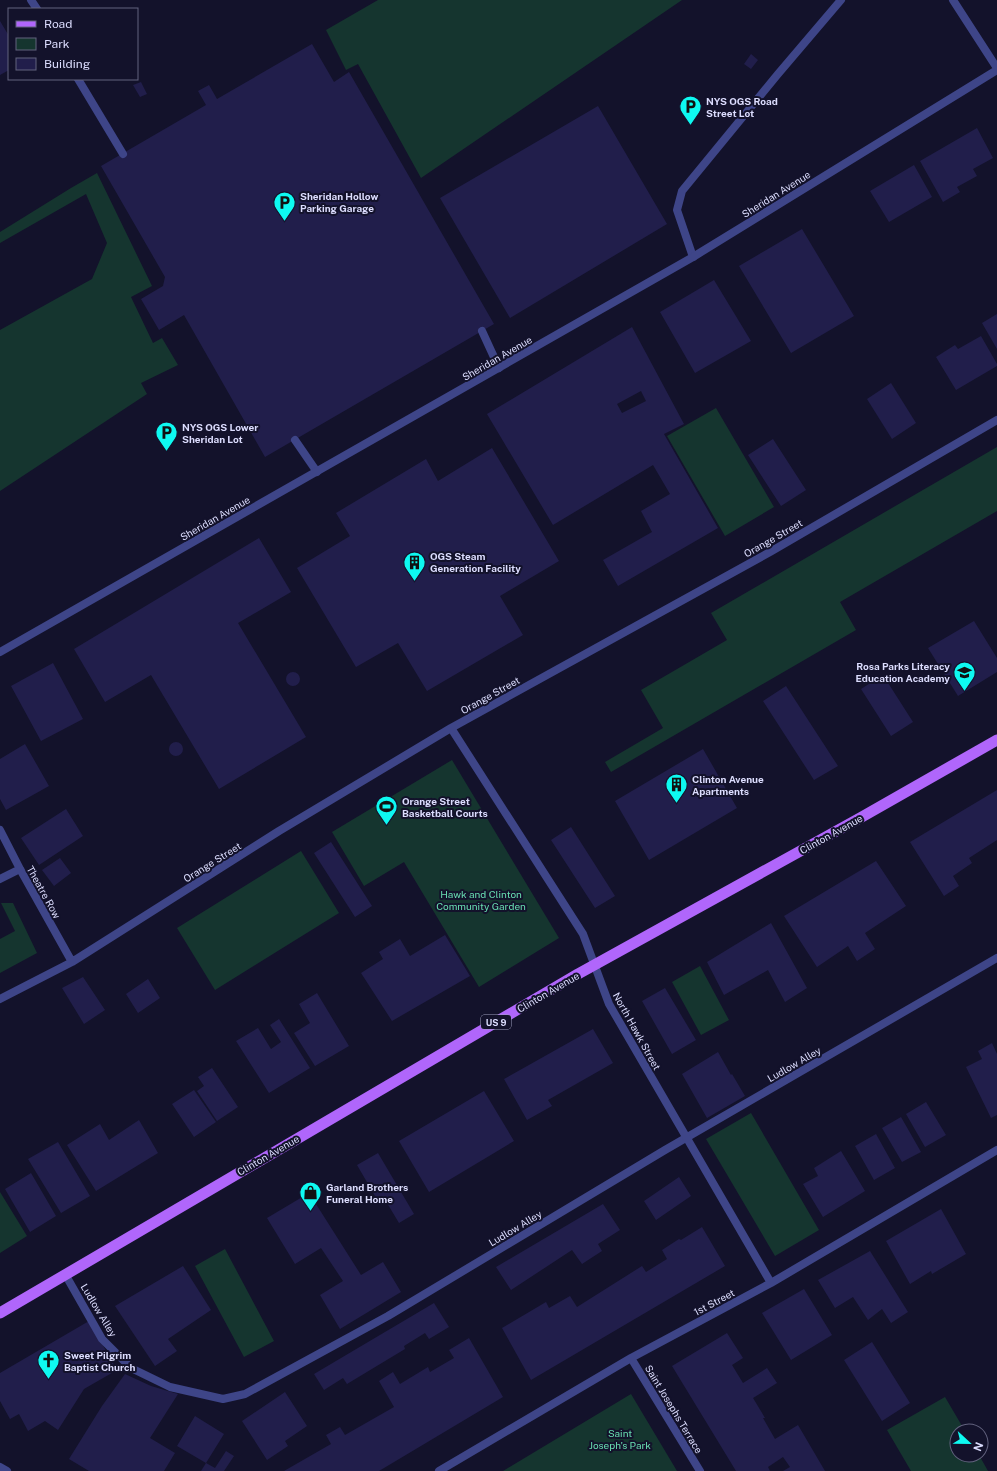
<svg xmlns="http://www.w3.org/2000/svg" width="997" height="1471" viewBox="0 0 997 1471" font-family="'Public Sans',sans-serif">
  <rect width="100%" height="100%" fill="#13122b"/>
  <!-- green -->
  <path fill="#15352f" d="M378,0h304l-261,178 -63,-114 -12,6 -20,-40z
    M97,173l55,113 -21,11 22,46 9,-5 16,27 -37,18 6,11 -147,97v-161l92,-51 15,-36 -21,-49 -86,49v-11l71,-44z
    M716,408l58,99 -49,29 -58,-100z
    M997,447v64l-157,91 16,28 -245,142 -6,-10 58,-34 -22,-38 86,-50 -16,-27z
    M452,760l107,178 -80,49 -75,-125 -40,24 -32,-54z
    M301,851l38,62 -124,77 -38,-62z
    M1,903h12l24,50 -37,20v-34l15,-8z
    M700,966l29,54 -28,15 -29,-53z
    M751,1113l68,117 -44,26 -69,-117z
    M0,1192l27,44 -27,17z
    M225,1249l49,92 -30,16 -49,-91z
    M631,1394l46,77h-174z
    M945,1397l20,34h-8v24h22l9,16h-77l-24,-41z"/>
  <!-- building -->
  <path fill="#211e4b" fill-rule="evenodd" d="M0,21l9,15v34l-9,5z
    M312,44l22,38 15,-10 145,252 -229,133 -81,-142 -25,15 -18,-31 22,-13 2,-9 -64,-111 105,-61 -8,-14 11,-6 8,14z
    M751,54l7,6 -7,9 -7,-5z
    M141,82l6,12 -7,3 -7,-12z
    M598,106l69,118 -157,94 -70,-120z
    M977,128l16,30 -20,11 4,7 -20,11 3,5 -17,10 -23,-41z
    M914,165l18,32 -43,25 -19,-31z
    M802,229l52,87 -63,37 -52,-87z
    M714,280l37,61 -56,32 -35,-61z
    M997,314v35l-15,-26z
    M632,327l52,97 -20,10 54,94 -100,58 -15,-26 49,-28 -11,-21 29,-17 -17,-29 -100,60 -66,-111zM641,391l5,10 -24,12 -5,-9z
    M981,336l16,28v2l-41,24 -20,-33 19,-12 3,4z
    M891,383l25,40 -24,16 -25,-40z
    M773,439l33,51 -25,16 -33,-51z
    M492,448l67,113 -59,35 23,39 -96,56 -29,-48 -42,24 -59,-99 53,-32 -14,-23 90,-54 12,22z
    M259,538l32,54 -53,31 68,114 -87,52 -68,-114 -46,27 -31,-53z
    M974,621l23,37v14l-39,24 -30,-48z
    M53,663l30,56 -42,22 -30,-55z
    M286 679a7 7 0 1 1 14 0a7 7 0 1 1-14 0Z
    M883,675l30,47 -22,14 -30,-47z
    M786,686l52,80 -24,14 -51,-79z
    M169 749a7 7 0 1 1 14 0a7 7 0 1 1-14 0Z
    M25,744l24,42 -43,24 -6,-11v-40z
    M703,749l34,59 -88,52 -34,-59z
    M997,790v50l-28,18 3,5 -19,13 6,10 -15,10 -34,-54z
    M66,809l17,27 -44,29 -18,-27z
    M571,827l44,69 -20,12 -44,-68z
    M331,842l41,64 -17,11 -41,-64z
    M60,858l11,15 -17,13 -12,-16z
    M876,861l30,45 -41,27 10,16 -18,12 -9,-15 -31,21 -33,-51z
    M771,923l36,65 -22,14 -17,-32 -44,25 -17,-33z
    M445,935l25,41 -78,45 -31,-48 22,-14 -4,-7 21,-13 10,17z
    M83,977l22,33 -21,14 -22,-36z
    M148,979l12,19 -22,15 -12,-19z
    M665,988l31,52 -24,14 -30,-53z
    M317,993l32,53 -34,20 -21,-33 16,-10 -11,-19z
    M279,1019l31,49 -41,25 -33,-52 22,-13 13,21 10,-7 -11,-17z
    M593,1029l20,34 -65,37 4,6 -25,14 -23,-41z
    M992,1043l5,11v61l-6,3 -25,-51 16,-8 -4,-8z
    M718,1052l13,23 1,-1 13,22 -38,22 -25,-44z
    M212,1068l26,39 -21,14 -20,-30 7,-5 -6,-9z
    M194,1090l22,32 -22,15 -22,-33z
    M484,1091l30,50 -85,51 -30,-51z
    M926,1102l20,33 -21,12 -19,-33z
    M901,1117l20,35 -19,10 -20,-34z
    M139,1120l19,33 -62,38 -29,-46 33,-21 9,16z
    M876,1134l19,34 -21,12 -19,-34z
    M58,1142l32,54 -29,17 -33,-54z
    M841,1151l24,40 -42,26 -20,-33 15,-8 -4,-8z
    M378,1153l36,61 -15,9 -15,-25 -6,3 -21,-36z
    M31,1173l25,43 -26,16 -25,-43z
    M679,1177l12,19 -35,24 -12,-19z
    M309,1193l52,82 22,-13 18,30 -61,37 -20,-34 23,-14 -22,-33 -26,16 -28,-46z
    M603,1204l17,26 -22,14 4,7 -20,13 -10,-14 -61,40 -15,-23z
    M941,1209l25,45 -34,20 -1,-3 -21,13 -24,-43z
    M702,1227l23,39 -194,114 -29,-52 44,-26 3,6 21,-12 7,11 65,-41 4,6 21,-13 -5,-9 17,-11 2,1z
    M870,1251l38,61 -17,11 -9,-14 -14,11 -15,-23 -18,11 -17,-28z
    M183,1266l28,44 -43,29 9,12 -22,15 -40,-60z
    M804,1289l28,46 -41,25 -29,-47z
    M434,1303l15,24 -20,12 -4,-6 -21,13 1,3 -58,35 -4,-6 -19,12 -10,-16z
    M89,1321l28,49 -33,19 -26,41 -13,-9 -17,10 -9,-17 -9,5 -10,-18v-28z
    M727,1333l16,25 -11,7 11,18 24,-15 10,15 -24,15 12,20h-2l12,21 23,-14 27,46h-42l7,-4 -7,-10 -15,10 2,4h-34l-64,-105z
    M469,1338l34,59 -124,74h-95l47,-27 -5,-9 14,-8 5,8 49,-28 -15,-26 14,-9 7,12 28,-17 2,5 24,-14 -5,-8z
    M872,1342l38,61 -28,18 -38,-61z
    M125,1374l26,12 27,8 -28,44 25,15 -11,18h-75l-20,-12 33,-53z
    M285,1392l22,34 -22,15 3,5 -21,14 -25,-39z
    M195,1416l29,18 -18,29 9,5 11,-17 8,5 -10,15h-23l5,-8 -29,-17z"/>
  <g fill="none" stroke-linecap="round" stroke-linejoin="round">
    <!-- service -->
    <path stroke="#3e4588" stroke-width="8" d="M31,0l6,9
      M78,79l45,75
      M693,257l-16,-47 5,-19 96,-117 63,-74
      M482,331l17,37
      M295,440l22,32
      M65,1274l37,65 29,29 39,19 53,12 22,-5 143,-78 277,-166 332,-192"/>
    <!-- minor -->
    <path stroke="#3e4588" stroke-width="8" d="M953,0l44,68
      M0,652l693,-395 304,-187
      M451,728l132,206 26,70 162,279
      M0,830l20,39 52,93
      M0,879l20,-10
      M0,999l72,-37 207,-131 172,-103 319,-176 227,-132
      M631,1358l69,113
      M439,1471l192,-113 140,-75 226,-133"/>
    <!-- tertiary -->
    <path stroke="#3e4588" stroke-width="8" d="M0,1467l7,4"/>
    <!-- primary -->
    <path stroke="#b066fb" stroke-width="11" d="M0,1313l578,-339 282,-156 137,-78"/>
  </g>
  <!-- icons -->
  <defs>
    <symbol id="parking-pin" viewBox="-11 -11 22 30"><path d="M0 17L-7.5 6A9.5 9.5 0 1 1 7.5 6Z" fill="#0ef9f1" stroke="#13122b"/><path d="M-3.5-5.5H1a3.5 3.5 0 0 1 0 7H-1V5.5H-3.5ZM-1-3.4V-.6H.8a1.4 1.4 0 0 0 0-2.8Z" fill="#111"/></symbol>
    <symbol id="building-pin" viewBox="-11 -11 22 30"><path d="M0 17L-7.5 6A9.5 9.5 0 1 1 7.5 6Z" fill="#0ef9f1" stroke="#13122b"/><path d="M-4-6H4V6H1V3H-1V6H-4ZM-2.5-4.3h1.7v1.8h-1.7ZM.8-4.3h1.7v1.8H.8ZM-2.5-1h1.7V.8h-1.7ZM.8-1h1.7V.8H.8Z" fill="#111"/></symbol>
    <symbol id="school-pin" viewBox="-11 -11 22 30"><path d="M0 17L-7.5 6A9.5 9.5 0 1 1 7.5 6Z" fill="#0ef9f1" stroke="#13122b"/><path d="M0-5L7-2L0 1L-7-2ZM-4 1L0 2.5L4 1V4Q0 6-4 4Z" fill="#111"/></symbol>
    <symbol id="stadium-pin" viewBox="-11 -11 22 30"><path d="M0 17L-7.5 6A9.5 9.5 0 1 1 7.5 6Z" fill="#0ef9f1" stroke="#13122b"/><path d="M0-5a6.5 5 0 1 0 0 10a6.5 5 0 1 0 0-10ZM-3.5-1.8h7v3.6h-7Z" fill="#111"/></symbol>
    <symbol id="shop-pin" viewBox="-11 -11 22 30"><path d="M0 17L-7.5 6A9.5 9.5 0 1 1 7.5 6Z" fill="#0ef9f1" stroke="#13122b"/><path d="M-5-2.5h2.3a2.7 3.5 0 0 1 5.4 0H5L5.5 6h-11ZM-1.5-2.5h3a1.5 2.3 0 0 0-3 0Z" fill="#111"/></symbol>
    <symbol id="church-pin" viewBox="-11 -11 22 30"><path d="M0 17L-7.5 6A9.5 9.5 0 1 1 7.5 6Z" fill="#0ef9f1" stroke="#13122b"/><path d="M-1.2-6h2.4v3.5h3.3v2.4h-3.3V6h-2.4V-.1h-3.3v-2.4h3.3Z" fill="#111"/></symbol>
  </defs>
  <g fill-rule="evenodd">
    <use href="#parking-pin" x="678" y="94" width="25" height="34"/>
    <use href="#parking-pin" x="272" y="190" width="25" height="34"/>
    <use href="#parking-pin" x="154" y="420" width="25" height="34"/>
    <use href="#building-pin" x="402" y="550" width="25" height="34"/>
    <use href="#school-pin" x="952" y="660" width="25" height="34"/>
    <use href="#building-pin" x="664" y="772" width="25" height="34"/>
    <use href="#stadium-pin" x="374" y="794" width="25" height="34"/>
    <use href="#shop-pin" x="298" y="1180" width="25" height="34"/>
    <use href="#church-pin" x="36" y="1348" width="25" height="34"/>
  </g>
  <g text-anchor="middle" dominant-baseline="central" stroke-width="4" stroke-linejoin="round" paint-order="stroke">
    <!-- shield labels -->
    <rect fill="#13122b" stroke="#a0a0bf" stroke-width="1" x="481" y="1015" width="30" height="14" rx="3"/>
    <g font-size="9" font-weight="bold" fill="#dcddfe">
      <text x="496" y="1022">US 9</text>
    </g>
    <!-- poi labels -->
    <g font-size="10" font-weight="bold" fill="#dcddfe" stroke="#13122b" text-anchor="start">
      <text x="706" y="101">NYS OGS Road<tspan x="706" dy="12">Street Lot</tspan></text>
      <text x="300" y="196">Sheridan Hollow<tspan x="300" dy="12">Parking Garage</tspan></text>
      <text x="182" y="427">NYS OGS Lower<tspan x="182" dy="12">Sheridan Lot</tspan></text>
      <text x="430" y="556">OGS Steam<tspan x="430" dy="12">Generation Facility</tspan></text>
      <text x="950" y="666" text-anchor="end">Rosa Parks Literacy<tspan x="950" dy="12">Education Academy</tspan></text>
      <text x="692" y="779">Clinton Avenue<tspan x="692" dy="12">Apartments</tspan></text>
      <text x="402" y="801">Orange Street<tspan x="402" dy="12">Basketball Courts</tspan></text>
      <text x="326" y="1187">Garland Brothers<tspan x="326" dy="12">Funeral Home</tspan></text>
      <text x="64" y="1355">Sweet Pilgrim<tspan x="64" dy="12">Baptist Church</tspan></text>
    </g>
    <!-- street labels -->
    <g font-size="10" fill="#dcddfe" stroke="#13122b">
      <text transform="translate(776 194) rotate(-32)">Sheridan Avenue</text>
      <text transform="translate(497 358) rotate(-30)">Sheridan Avenue</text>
      <text transform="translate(215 518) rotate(-30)">Sheridan Avenue</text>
      <text transform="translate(773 538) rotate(-30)">Orange Street</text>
      <text transform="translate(490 695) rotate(-29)">Orange Street</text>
      <text transform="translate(831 834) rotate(-29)">Clinton Avenue</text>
      <text transform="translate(212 862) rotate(-32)">Orange Street</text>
      <text transform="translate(44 892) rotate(61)">Theatre Row</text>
      <text transform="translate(548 992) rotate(-30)">Clinton Avenue</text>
      <text transform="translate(637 1031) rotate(61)">North Hawk Street</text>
      <text transform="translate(794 1064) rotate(-30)">Ludlow Alley</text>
      <text transform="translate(268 1155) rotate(-30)">Clinton Avenue</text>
      <text transform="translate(515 1228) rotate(-31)">Ludlow Alley</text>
      <text transform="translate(714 1302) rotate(-28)">1st Street</text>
      <text transform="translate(99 1310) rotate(59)">Ludlow Alley</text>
      <text transform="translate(674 1409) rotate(59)">Saint Josephs Terrace</text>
    </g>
    <!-- park labels -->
    <g font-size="10" fill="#68deb1" stroke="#13122b">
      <text x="481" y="894">Hawk and Clinton<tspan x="481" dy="12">Community Garden</tspan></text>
      <text x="620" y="1433">Saint<tspan x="620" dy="12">Joseph's Park</tspan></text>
    </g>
  </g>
  <!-- legend -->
  <rect x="8" y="8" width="130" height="72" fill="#13122b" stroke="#63637f"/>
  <rect x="16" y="21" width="20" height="6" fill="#b066fb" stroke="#63637f"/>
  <text x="44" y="28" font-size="12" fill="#dcddfe">Road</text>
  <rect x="16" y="38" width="20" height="12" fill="#15352f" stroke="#63637f"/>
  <text x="44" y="48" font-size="12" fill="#dcddfe">Park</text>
  <rect x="16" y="58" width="20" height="12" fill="#211e4b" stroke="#63637f"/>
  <text x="44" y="68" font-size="12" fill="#dcddfe">Building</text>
  <!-- north arrow -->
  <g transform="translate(969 1443) rotate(112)"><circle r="19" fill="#13122b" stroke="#63637f"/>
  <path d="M0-3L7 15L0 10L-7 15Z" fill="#0ef9f1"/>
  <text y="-6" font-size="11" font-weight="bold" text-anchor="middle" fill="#dcddfe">N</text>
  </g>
</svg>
